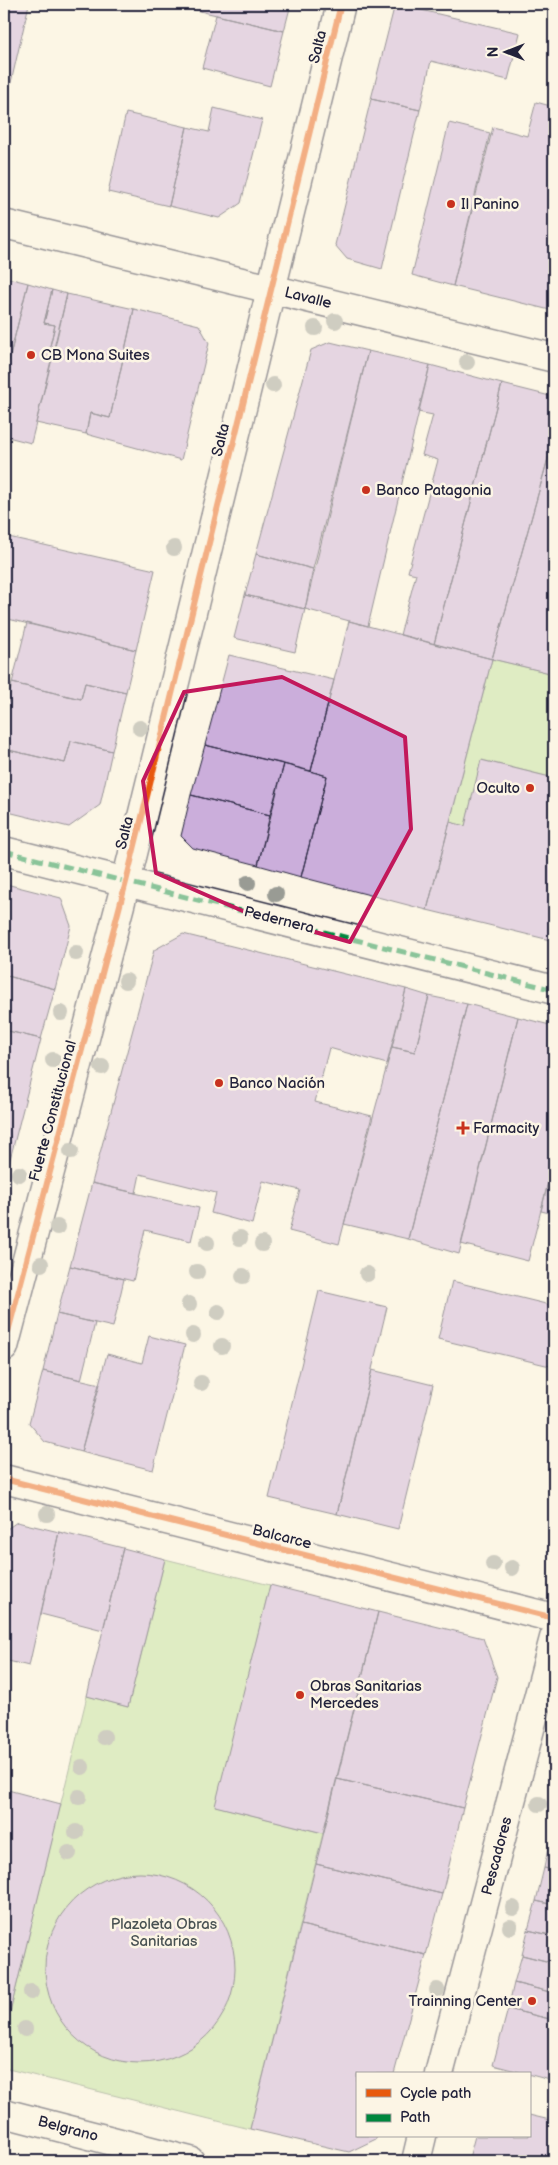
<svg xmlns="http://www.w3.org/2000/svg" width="558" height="2165" viewBox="0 0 558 2165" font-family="'Balsamiq Sans',sans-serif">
  <rect width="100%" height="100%" fill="#fcf5e5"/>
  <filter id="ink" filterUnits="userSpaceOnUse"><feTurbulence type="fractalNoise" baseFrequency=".02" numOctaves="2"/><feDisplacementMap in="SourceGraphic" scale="10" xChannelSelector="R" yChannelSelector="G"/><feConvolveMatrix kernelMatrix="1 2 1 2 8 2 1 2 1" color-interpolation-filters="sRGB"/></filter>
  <g filter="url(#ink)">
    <!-- green -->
    <path fill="#bcdf99" stroke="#6f806a" d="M492,659l62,15v104l-72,-18 -17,66 -15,-4z
      M165,1559l105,26 -54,221 107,27 -73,296 -246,-61v-31l83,-341 41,11z"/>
    <!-- building -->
    <path fill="#cbaedb" stroke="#22223b" d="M4,4h25l-25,109z
      M170,4h121l-7,27z
      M395,4l125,29 -12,47 -77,-19 -11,49 -49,-11z
      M216,15l68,16 -14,55 -68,-18z
      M371,99l49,11 -38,159 -35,-10 -12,-14z
      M536,102l18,5v204l-101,-25 40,-159 34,9z
      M214,108l48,12 -21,83 -22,15 -50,-12 18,-79 22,5z
      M126,113l61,14 -18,79 -61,-14z
      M449,123l41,10 -37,153 -41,-11z
      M4,277l24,6 -20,81 -4,-2z
      M28,283l24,7 -8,33 11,2 -5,21 5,1 -24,96 -27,-7v-56z
      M52,290l15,4 -12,53 -5,-1 5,-21 -11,-2z
      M67,294l67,15 -24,109 -20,-5 -4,21 -50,-11z
      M134,309l65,16 10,18 -28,117 -95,-26 4,-21 20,5z
      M330,342l38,9 -55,218 -57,-15 55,-204z
      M368,351l62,14 -62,261 -63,-17z
      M430,365l72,19 -68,260 -34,-9 16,-61 -8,-2 30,-112 -16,-5 11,-40 -15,-3z
      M502,384l52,13v40l-62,222 -58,-15z
      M554,437v237l-62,-15z
      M4,536l151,34 -19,80 -132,-32z
      M256,554l57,15 -8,40 -60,-14z
      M245,595l60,14 -10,43 -61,-14z
      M349,621l143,38 -65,251 -126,-33 26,-101 -16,-5z
      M27,623l109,27 -10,42 -41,-9 -4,16 -69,-16z
      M229,655l105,25 -23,91 -106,-26z
      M12,683l69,16 4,-16 41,9 -14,59 -41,-10 -6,22 -61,-14v-28z
      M71,741l41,10 -12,54 -31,22 -65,-16v-62l61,14z
      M205,745l79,19 -14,51 -79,-20z
      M481,760l73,18v144l-4,18 -123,-30 23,-88 15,4z
      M284,764l43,12 -26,101 -43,-12z
      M191,795l79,20 -12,50 -65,-17 -12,-12z
      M6,884l55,14 10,28 -16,63 -51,-14v-83z
      M183,934l223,55 -19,75 -58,-16 -14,54 57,14 -33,128 -50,-13 11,-41 -37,-9 -11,43 -41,-11 5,-20 -76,-19 -4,19 -44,-10 62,-233z
      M4,975l51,14 -14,50 -37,-9z
      M406,989l23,7 -14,56 -23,-5z
      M429,996l38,8 -59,235 -64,-15 48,-177 23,5z
      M467,1004l51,13 -59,237 -51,-15z
      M518,1017l36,9v133l-26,102 -67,-17z
      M4,1030l37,9 -33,128 -4,-1z
      M554,1159v55l-13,-3z
      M92,1183l107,25 -8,33 -46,-11 -12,51 -63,-15z
      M70,1266l54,13 -11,48 -56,-13z
      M452,1281l102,25v61l-116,-28z
      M319,1291l68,16 -50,207 -68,-16z
      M57,1314l38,9 -14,57 -38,-9z
      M149,1336l36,9 -32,125 -72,-18 26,-98 35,9z
      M372,1370l61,15 -35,144 -61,-15z
      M43,1371l57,13 -19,68 -36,-10 -16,-19z
      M17,1522l42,10 -30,134 -25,-6v-129z
      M59,1532l64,16 -20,82 -62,-16z
      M123,1548l42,11 -37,148 -41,-11z
      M270,1585l108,27 -55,221 -108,-27z
      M378,1612l105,26 14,39 -34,131 -126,-29z
      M337,1779l126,29 -21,86 -126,-30z
      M4,1789l57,15 -57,233z
      M549,1844l5,2v24l-10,-2z
      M316,1864l126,30 -16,61 -125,-30z
      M544,1868l10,2v35l-18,-4z
      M45 1968a95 95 0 1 1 190 0a95 95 0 1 1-190 0Z
      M536,1901l18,4v31l-26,-6z
      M301,1925l125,30 -32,119h-37v62h20l-1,3 -27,13 -99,-23z
      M528,1930l26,6v27l-32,-8z
      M522,1955l32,8v30l-40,-10z
      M514,1983l40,10v27l-46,-11z
      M508,2009l46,11v61l-61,-16z
      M529,2115l25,6v40h-83l-2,-3 6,-22h54z"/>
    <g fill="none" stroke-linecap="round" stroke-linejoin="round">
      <defs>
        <path id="street" d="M4,224l550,134
          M4,851l550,139
          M4,1347l122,-465 215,-878
          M4,1479l550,139
          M439,2074l115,-436
          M4,2113l186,48
          M416,2161l6,-25"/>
      </defs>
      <!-- street casing -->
      <use href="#street" stroke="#22223b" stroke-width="31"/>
      <!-- street -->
      <use href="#street" stroke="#fcf5e5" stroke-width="28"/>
      <!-- quiet -->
      <path stroke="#00873e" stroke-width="5" stroke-dasharray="10 5" stroke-linecap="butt" d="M4,851l550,139"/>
      <defs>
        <path id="cycleway" d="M4,1347l122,-465 215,-878
          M4,1479l550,139"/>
      </defs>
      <!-- cycleway casing -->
      <use href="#cycleway" stroke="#fcf5e5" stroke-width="9"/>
      <!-- cycleway -->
      <use href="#cycleway" stroke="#e8590c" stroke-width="6"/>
    </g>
    <!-- trees -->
    <g fill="#999b94">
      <circle cx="335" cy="321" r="8"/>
      <circle cx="315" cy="328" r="8"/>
      <circle cx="467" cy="362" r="8"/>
      <circle cx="273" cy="385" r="8"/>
      <circle cx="174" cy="548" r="8"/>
      <circle cx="140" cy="728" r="8"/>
      <circle cx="248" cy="883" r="8"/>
      <circle cx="276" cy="894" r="8"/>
      <circle cx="76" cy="953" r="8"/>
      <circle cx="126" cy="981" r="8"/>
      <circle cx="61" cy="1013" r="8"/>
      <circle cx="53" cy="1060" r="8"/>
      <circle cx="102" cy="1067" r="8"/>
      <circle cx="71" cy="1151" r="8"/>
      <circle cx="19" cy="1174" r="8"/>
      <circle cx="57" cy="1227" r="8"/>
      <circle cx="240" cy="1238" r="8"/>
      <circle cx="207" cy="1243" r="8"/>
      <circle cx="262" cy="1244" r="8"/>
      <circle cx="41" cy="1264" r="8"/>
      <circle cx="197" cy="1272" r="8"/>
      <circle cx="367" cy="1274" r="8"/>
      <circle cx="243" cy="1276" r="8"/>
      <circle cx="189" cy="1304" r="8"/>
      <circle cx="218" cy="1312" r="8"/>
      <circle cx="193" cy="1335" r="8"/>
      <circle cx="222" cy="1346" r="8"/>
      <circle cx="201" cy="1383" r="8"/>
      <circle cx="47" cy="1514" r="8"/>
      <circle cx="493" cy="1564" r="8"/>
      <circle cx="512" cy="1568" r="8"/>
      <circle cx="104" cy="1737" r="8"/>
      <circle cx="82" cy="1767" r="8"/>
      <circle cx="79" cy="1797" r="8"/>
      <circle cx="539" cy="1804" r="8"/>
      <circle cx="76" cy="1832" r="8"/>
      <circle cx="69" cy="1853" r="8"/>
      <circle cx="513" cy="1908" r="8"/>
      <circle cx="510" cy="1927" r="8"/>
      <circle cx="437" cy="1990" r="8"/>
      <circle cx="31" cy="1992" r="8"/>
      <circle cx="25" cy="2029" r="8"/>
    </g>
  </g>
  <!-- marked area -->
  <path d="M0 0H558V2165H0ZM282,677l123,60 6,92 -61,113 -105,-30 -89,-39 -13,-92 41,-89z" fill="#fcf5e5" fill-opacity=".55" fill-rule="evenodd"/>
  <path fill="none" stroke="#c2185b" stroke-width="4" stroke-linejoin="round" d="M282,677l123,60 6,92 -61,113 -105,-30 -89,-39 -13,-92 41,-89z"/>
  <!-- markers -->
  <g fill="#c8321e" stroke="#fcf5e5" stroke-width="2">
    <circle cx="451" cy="204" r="5"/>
    <circle cx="31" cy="355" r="5"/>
    <circle cx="366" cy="490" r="5"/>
    <circle cx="530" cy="788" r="5"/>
    <circle cx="219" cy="1083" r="5"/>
    <path d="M460.5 1120.5h5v5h5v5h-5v5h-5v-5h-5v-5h5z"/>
    <circle cx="300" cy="1695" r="5"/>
    <circle cx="532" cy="2001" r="5"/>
  </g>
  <g text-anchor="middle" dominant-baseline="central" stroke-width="5" stroke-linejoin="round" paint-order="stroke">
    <!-- street labels -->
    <g font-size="15" fill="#22223b" stroke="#fcf5e5">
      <text transform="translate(318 47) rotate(-76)">Salta</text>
      <text transform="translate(308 298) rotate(14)">Lavalle</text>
      <text transform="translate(221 440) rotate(-76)">Salta</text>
      <text transform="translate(125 833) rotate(-76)">Salta</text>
      <text transform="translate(279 920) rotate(14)">Pedernera</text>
      <text transform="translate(53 1111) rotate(-75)">Fuerte Constitucional</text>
      <text transform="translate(282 1537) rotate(14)">Balcarce</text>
      <text transform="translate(497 1856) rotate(-75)">Pescadores</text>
      <text transform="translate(68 2129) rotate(15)">Belgrano</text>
    </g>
    <!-- poi labels -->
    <g font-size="15" fill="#22223b" stroke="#fcf5e5" text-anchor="start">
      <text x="461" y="204">Il Panino</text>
      <text x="41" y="355">CB Mona Suites</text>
      <text x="376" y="490">Banco Patagonia</text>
      <text x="520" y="788" text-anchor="end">Oculto</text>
      <text x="229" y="1083">Banco Nación</text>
      <text x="473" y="1128">Farmacity</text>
      <text x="310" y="1686">Obras Sanitarias<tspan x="310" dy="17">Mercedes</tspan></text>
      <text x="522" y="2001" text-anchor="end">Trainning Center</text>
    </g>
    <!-- park labels -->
    <g font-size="15" fill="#485152" stroke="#fcf5e5">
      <text x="164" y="1924">Plazoleta Obras<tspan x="164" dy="17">Sanitarias</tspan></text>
    </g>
  </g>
  <!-- margin -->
  <rect width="558" height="2165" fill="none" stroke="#fcf5e5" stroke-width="20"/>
  <rect x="10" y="10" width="538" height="2145" fill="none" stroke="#22223b" stroke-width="2" filter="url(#ink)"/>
  <!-- legend -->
  <rect x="356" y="2072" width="175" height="65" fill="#fcf5e5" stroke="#a5a1a1"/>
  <rect x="366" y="2089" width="25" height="8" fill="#e8590c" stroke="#a5a1a1"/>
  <text x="400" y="2098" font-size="15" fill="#22223b">Cycle path</text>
  <rect x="366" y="2114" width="25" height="8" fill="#00873e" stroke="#a5a1a1"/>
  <text x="400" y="2122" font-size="15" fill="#22223b">Path</text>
  <!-- north arrow -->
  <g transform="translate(506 52) rotate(270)" stroke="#fcf5e5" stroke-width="4" paint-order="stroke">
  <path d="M0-4L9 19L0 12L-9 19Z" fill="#22223b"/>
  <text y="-8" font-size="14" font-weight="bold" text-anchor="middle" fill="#22223b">N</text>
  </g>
</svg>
